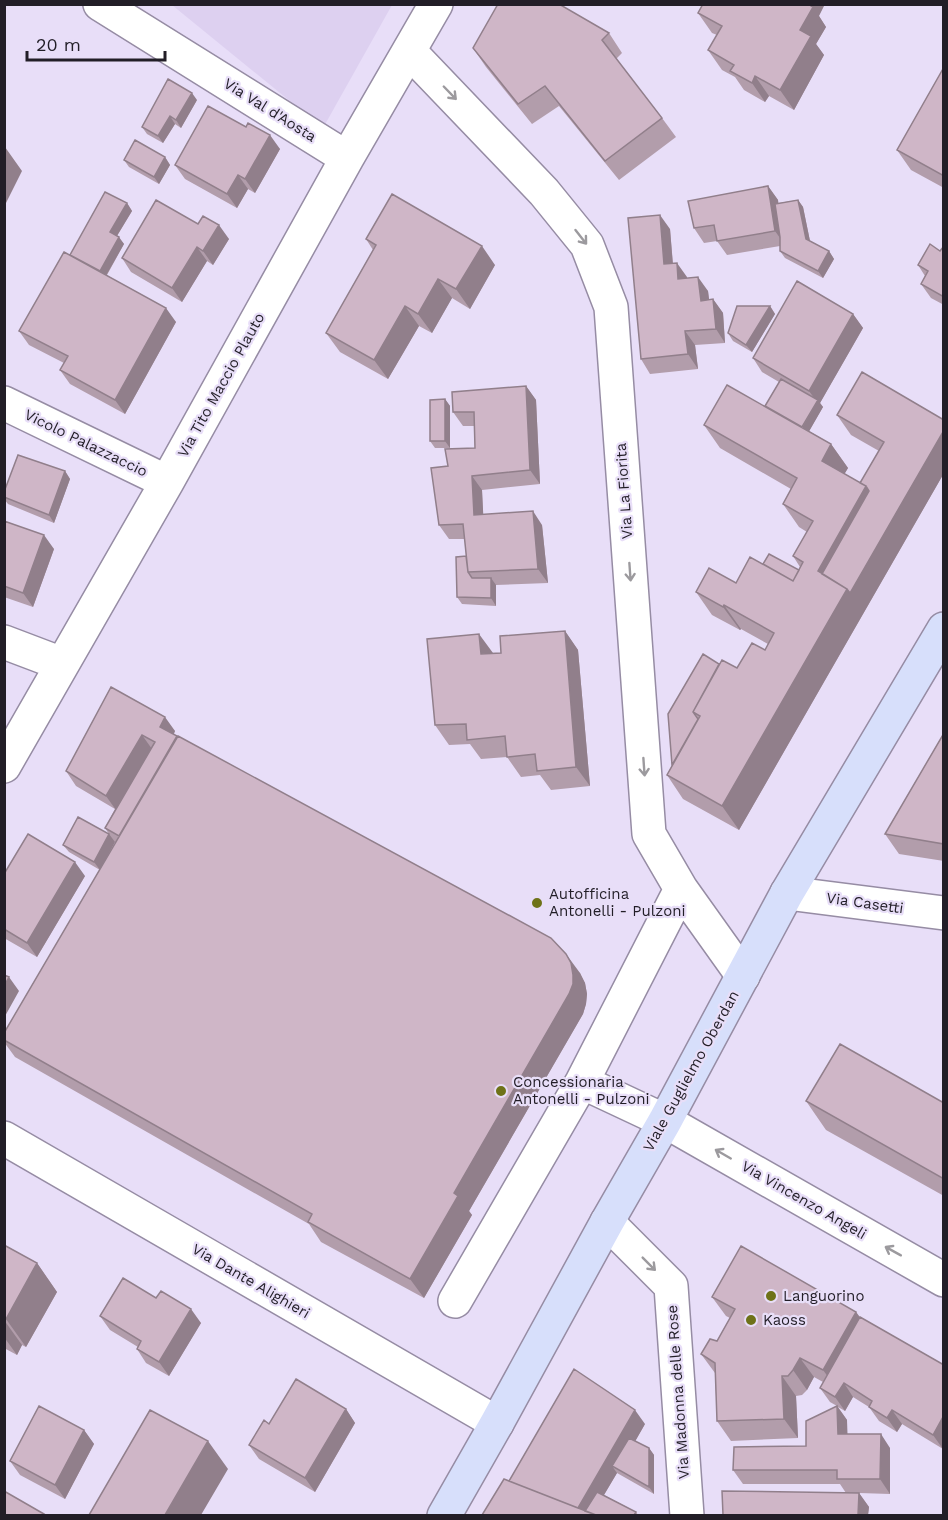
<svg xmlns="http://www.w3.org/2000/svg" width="948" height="1520" viewBox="0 0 948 1520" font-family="'Work Sans',sans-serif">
  <rect width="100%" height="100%" fill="#e8def8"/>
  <!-- built -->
  <path fill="#ddd0f0" d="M172,5h220l-69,123z"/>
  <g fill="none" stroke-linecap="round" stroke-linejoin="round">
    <defs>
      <path id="minor" d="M100,4l247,154
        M409,51l135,141 43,53 24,62 38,527 32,55 62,87
        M4,403l163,79
        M4,642l58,22
        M4,766l163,-284 180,-324 89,-154
        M787,893l157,20
        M582,1082l83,39 279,159
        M4,1138l493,285
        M607,1222l64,64 16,230
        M455,1301l127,-219 99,-193"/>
      <path id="secondary" d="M444,1516l53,-93 110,-201 58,-101 122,-228 157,-264"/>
    </defs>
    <!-- minor casing -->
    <use href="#minor" stroke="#968ca4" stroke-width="36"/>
    <!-- secondary casing -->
    <use href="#secondary" stroke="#968ca4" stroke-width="36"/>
    <!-- minor -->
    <use href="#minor" stroke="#fff" stroke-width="33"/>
    <!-- secondary -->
    <use href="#secondary" stroke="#d7dffb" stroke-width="33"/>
  </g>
  <!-- wall -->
  <path fill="#b29dab" d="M698,13l121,3 7,11 -10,17 8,11 -30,55 -25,-14 -4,6 -21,-12 -9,-13 -13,-7 -14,-20 9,-15 -5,-2z
    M609,33l13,20 -6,6 46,59 14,19 -57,43 -60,-74 -27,18 -46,-57 -13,-19z
    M944,67v121l-33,-18 -14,-20z
    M197,100l-16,28 -6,-4 -12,19 -16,-9 -5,-7z
    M246,127l34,22 -25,44 -7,-4 -11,19 -52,-29 -10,-14z
    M165,157l5,8 -11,19 -30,-17 -5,-7z
    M768,186l10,14v3l20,-3 5,7 7,34 19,10 5,8 -11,19 -38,-20 -5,-7v-5l-53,9 -10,-14 -13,2 -10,-15z
    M127,203l5,8 -15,25 7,8 -17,31 69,47 -51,92 -55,-30 -10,-14 4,-7 -35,-18 -10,-14z
    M198,224l31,15 -16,26 -6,-4 -25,41 -51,-30 -9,-14z
    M670,229l3,35 14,14 21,13 1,9 4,-1 10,14 2,30 -30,2 3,24 -48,5 -9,-15z
    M366,239l129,26 -25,44 -18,-11 -20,35 -13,-7 -31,53 -48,-27 -14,-19 47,-83z
    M944,246v59l-13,-7 -10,-14 4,-8 -7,-11 22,-14z
    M770,306l5,8 -23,38 -19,-11 -5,-8z
    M853,314l10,14 -43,75 3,4 -14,24 22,13 17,24 -4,6 16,9 19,-32 -28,-16 -14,-20 107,5v53l-205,357 -56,-31 -16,-24 5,-10 -4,-51 51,-50 18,4 28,-18 3,-6 -27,-15 -1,1 -28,-15 -16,-23 40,-9 27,-19 36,6 1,-3 -7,-11 14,-24 -8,-5 -16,-23 8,-15 -71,-41 -16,-23 61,-19 14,-24 -17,-10 -9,-14z
    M526,386l10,14 4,84 -58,6 1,24 59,11 6,58 -52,2v21l-34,-2 -5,-7 9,-41 -1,-17h-16l-10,-14 36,-77 -1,-22h-11l-10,-14z
    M445,399l5,7v42h-15l-5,-7z
    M65,471l5,8 -16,44 -46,-19 -4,-5v-7z
    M4,521l50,28 -21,58 -29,-10z
    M565,631l13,19 12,136 -39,4 -11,-15 -19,2 -14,-20 -26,2 -11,-15 -21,1 -14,-20 58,-72h8z
    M111,687l64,44 -1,3 406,239 5,10 2,11 -1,10 -3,10 -114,197 3,4 -48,83 -103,-56 -12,-18 -294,-167 -11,-15v-9l112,-191h-1l-15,28 -31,-18 -6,-7 46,-11 -4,-6 10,-19 -39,-23 -10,-15z
    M944,733v128l-45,-7 -14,-20z
    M4,874l81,2 -48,81 -33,-19z
    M806,1101l138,2v93l-118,-66z
    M4,1245l33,18 20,29 -31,55 -4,-2 -5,10 -13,-7z
    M712,1297l144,15 4,5 84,48v82l-1,2 -41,-25 -5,8 -18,-11 -10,-14 -16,-10 -8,14 -7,-4 9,13v14l43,14v46l-31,-1 10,14 -1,8h-145l123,-22 -6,-9h-97l-10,-14 73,-24 31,-40 -7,-4 -10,-14 3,-6 -9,-5 -7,13 -5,5 -6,1 2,42 -67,3 -14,-20 -2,-48 -14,-19 16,-13 13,-23 -4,-2z
    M156,1298l45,25 -32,53 -23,-13 -9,-14 1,-2 -28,-17 -10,-14z
    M346,1409l9,14 -40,69 -56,-33 -10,-14 20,-21z
    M645,1424l-10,17 14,7 5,7v39l-37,-21 -13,22 32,17 2,3h-156l27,-34z
    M84,1430l10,14 -29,55 -45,-24 -10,-14z"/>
  <!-- shaded-wall -->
  <path fill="#917f8b" d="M804,4h21l-6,12 7,11 -10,17 8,11 -30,55 -14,-20 20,-60z
    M755,76l14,20 -4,6 -13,-19z
    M192,93l5,7 -16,28 -5,-8z
    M170,116l5,8 -12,19 -5,-7z
    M270,135l10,14 -25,44 -10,-14z
    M5,147l17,24 -18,36v-58z
    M165,157l5,8 -11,19 -5,-7z
    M238,175l10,14 -11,19 -10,-14z
    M768,186l10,14 7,45 -10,-14z
    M798,200l5,7 8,39 -5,-7z
    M127,203l5,8 -17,28 -5,-7z
    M660,215l10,14 4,50 -10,-15z
    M219,225l10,14 -16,26 -10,-14z
    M119,237l5,7 -21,37 -5,-7z
    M482,246l13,19 -25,44 -14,-20z
    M197,247l10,14 -25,41 -10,-14z
    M829,251l5,8 -11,19 -5,-7z
    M677,263l10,14 1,16 -10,-14z
    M698,277l10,14 3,24 -10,-14z
    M438,279l14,19 -20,35 -14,-19z
    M713,299l10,14 2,30 -9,-14z
    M405,306l14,20 -31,53 -14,-19z
    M770,306l5,8 -23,38 -6,-7z
    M166,308l10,14 -51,92 -10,-14z
    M853,314l10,14 -43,75 3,4 -20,35 -5,-7 19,-33 -8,-11z
    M685,331l10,14 3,24 -10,-15z
    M526,386l10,14 4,84 -10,-14z
    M445,399l5,7v42l-5,-7z
    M944,430v43l-205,357 -17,-24 125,-217z
    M831,444l17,24 -10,17 -16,-24z
    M65,471l5,8 -16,44 -5,-8z
    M472,476l10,14 2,39 -10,-14z
    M866,486l16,24 -43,77 -21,-16z
    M533,511l9,14 6,58 -10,-14z
    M44,535l10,14 -21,58 -10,-14z
    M491,578l5,7v21l-5,-8z
    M724,605l17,24 -1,1 -17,-23z
    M565,631l13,19 12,136 -14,-19z
    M479,634l14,19 -12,1z
    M165,717l10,14 -5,10 -10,-14z
    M142,735l10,14 -36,61 -10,-14z
    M109,834l6,8 -15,28 -6,-8z
    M75,862l10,14 -48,81 -10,-14z
    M566,954l14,19 5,10 2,11 -1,10 -3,10 -114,197 3,4 -48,83 -14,-19 44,-86z
    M9,977l10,14 -15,27v-32z
    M37,1263l20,29 -31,55 -20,-28z
    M191,1309l10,14 -32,53 -10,-14z
    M856,1312l13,19 -32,58 -14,-19z
    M4,1320l18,25 -5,10 -13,-18z
    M800,1358l14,19 -7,13 -14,-20z
    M782,1376l14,20 2,42 -14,-19z
    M844,1383l9,14 -8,14 -10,-14z
    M837,1406l10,14 1,28 -10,-14z
    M346,1409l9,14 -40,69 -10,-14z
    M635,1410l10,14 -26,46 -7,-4 5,7 -25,42 -16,-3z
    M892,1410l10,14 -5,8 -10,-14z
    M944,1415v32l-1,2 -10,-14z
    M84,1430l10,14 -29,55 -10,-14z
    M881,1434l9,14v46l-10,-15z
    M208,1441l20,28 -27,46h-36z
    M649,1448l5,7v39l-5,-7z
    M859,1493l10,14 -1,8h-10z"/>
  <!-- building -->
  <path fill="#cfb6c7" stroke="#917f8b" stroke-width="1.5" d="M498,4h61l50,29 -7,7 60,78 -57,43 -60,-75 -27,18 -45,-56z
    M703,4h105l5,3 -13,23 11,6 -31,54 -25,-14 -3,7 -22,-12 4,-6 -26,-15 14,-24 -24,-13z
    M944,67v109l-47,-26z
    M168,79l24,14 -16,27 -6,-4 -12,20 -16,-9z
    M208,106l38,21 2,-4 22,12 -25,44 -7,-4 -11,19 -52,-29z
    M135,140l30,17 -11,20 -30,-17z
    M768,186l7,45 -58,10 -3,-16 -20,3 -6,-27z
    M105,192l22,11 -17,29 9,5 -19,34 -30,-16z
    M392,194l90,52 -26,43 -18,-10 -20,35 -13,-8 -31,54 -48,-27 50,-88 -10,-6z
    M156,200l42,24 5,-8 16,9 -16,26 -6,-4 -25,41 -50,-30z
    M798,200l8,39 23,12 -11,20 -38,-20v-14l-5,-33z
    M660,215l4,49 13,-1 1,16 20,-2 3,24 12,-2 3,30 -31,2 3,23 -47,5 -13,-141z
    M930,244l10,7 4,-5v51l-23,-13 7,-13 -10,-6z
    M64,252l102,56 -51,92 -55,-30 8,-14 -49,-25z
    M797,281l56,33 -44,77 -56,-33z
    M737,306h33l-24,39 -18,-12z
    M862,372l82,48v10l-94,163 -3,-4 -25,-15 47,-83 -3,-5 -6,-3 24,-41 -47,-27z
    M781,379l37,21 -16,27 -37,-21z
    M727,385l104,59 -9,17 44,25 -48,85 29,18 -125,217 -55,-31 33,-59 -7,-4 29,-52 15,8 15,-25 13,7 9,-17 -50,-28 -1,2 -27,-15 13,-24 27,15 14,-26 43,24 10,-19 -10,-6 20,-35 -30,-17 14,-26 -93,-53z
    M526,386l4,84 -58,6 2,39 59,-4 5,58 -70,3 -5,-48 -24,1 -8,-57 17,-2 -3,-17 30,-1 -1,-36h-21l-1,-20z
    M445,399v42h-15v-41z
    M18,455l47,16 -16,44 -45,-18v-5z
    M4,521l40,14 -21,58 -19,-7z
    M769,554l30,16 -6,11 -30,-17z
    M466,556l2,16 4,6h19v20l-34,-1 -1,-40z
    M565,631l11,136 -39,4 -2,-17 -28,3 -2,-21 -38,4 -1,-16 -31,1 -8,-86 52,-5 2,20 20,-1 -1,-17z
    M703,654l16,10 -26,48 5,7 -26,46 -4,-51z
    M111,687l54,30 -5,10 17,9 -58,100 -14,-8 50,-86 -13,-7 -36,61 -40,-25z
    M944,733v111l-59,-10z
    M178,736l373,202 15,16 5,9 2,12v9l-4,10 -115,199 4,3 -48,83 -102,-57 4,-8 -308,-174v-7z
    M78,817l31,17 -15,28 -31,-17z
    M28,834l47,28 -48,81 -23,-14v-55z
    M4,975l5,2 -5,9z
    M840,1044l104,59v76l-138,-78z
    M4,1245l33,18 -31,56 -2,-1z
    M741,1246l115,66 -33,58 -23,-12 -7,12 -5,6h-6l2,43 -67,2 -2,-58 -14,-9 9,-15 7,2 18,-32 -23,-12z
    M123,1278l33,20 5,-7 30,18 -32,53 -22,-13 4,-8 -41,-25z
    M860,1317l84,48v50l-11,20 -41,-25 -5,8 -18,-11 3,-6 -28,-18 -9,14 -15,-9z
    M574,1369l61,41 -57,98 -69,-27z
    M296,1379l50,30 -41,69 -56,-33 15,-25 5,4z
    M39,1406l45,24 -29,55 -45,-24z
    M837,1406l1,28h43l-1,45h-43v-9h-104l1,-23 72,-1v-25z
    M150,1410l58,31 -43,74h-76z
    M629,1438l20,10v39l-37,-21z
    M504,1479l92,36h-114z
    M4,1491l40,23 -1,1h-39z
    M722,1491l137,2 -1,22h-135z
    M597,1492l39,20 -2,3h-38l-11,-4z"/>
  <!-- one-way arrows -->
  <defs><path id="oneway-shaft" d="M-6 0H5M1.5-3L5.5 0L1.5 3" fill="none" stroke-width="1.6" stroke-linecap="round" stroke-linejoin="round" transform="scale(1.5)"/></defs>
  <g stroke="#9c9a9e">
    <use href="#oneway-shaft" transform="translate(450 93) rotate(46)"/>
    <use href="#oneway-shaft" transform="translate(581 237) rotate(52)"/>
    <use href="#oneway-shaft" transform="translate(630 572) rotate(86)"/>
    <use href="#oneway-shaft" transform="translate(644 767) rotate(86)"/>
    <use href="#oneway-shaft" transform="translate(723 1154) rotate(-150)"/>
    <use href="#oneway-shaft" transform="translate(893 1251) rotate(-151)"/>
    <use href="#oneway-shaft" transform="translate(649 1264) rotate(45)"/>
  </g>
  <!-- markers -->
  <g fill="#6e7218" stroke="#e8def8" stroke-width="2">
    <circle cx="537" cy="903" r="6"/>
    <circle cx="501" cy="1091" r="6"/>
    <circle cx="771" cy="1296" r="6"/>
    <circle cx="751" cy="1320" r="6"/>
  </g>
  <g text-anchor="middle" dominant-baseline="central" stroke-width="4.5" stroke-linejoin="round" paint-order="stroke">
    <!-- street labels -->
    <g font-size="15" fill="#221e27" stroke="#e8def8">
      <text transform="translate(270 110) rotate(32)">Via Val d'Aosta</text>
      <text transform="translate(221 385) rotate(-61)">Via Tito Maccio Plauto</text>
      <text transform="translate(86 443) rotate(26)">Vicolo Palazzaccio</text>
      <text transform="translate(624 491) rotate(-94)">Via La Fiorita</text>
      <text transform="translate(865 903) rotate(8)">Via Casetti</text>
      <text transform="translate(691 1071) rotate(-61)">Viale Guglielmo Oberdan</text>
      <text transform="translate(804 1200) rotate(30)">Via Vincenzo Angeli</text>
      <text transform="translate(251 1281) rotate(30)">Via Dante Alighieri</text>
      <text transform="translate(678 1392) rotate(-94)">Via Madonna delle Rose</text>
    </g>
    <!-- poi labels -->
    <g font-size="15" fill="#221e27" stroke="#e8def8" text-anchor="start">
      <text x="549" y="894">Autofficina<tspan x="549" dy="17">Antonelli - Pulzoni</tspan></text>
      <text x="513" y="1082">Concessionaria<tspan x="513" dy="17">Antonelli - Pulzoni</tspan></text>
      <text x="783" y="1296">Languorino</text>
      <text x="763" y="1320">Kaoss</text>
    </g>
  </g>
  <!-- border -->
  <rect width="948" height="1520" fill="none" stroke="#221e27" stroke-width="12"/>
  <!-- scale -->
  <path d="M27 51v9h138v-9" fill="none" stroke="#221e27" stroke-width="3"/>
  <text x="36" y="51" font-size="18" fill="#221e27" stroke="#e8def8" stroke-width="4.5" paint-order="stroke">20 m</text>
</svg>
